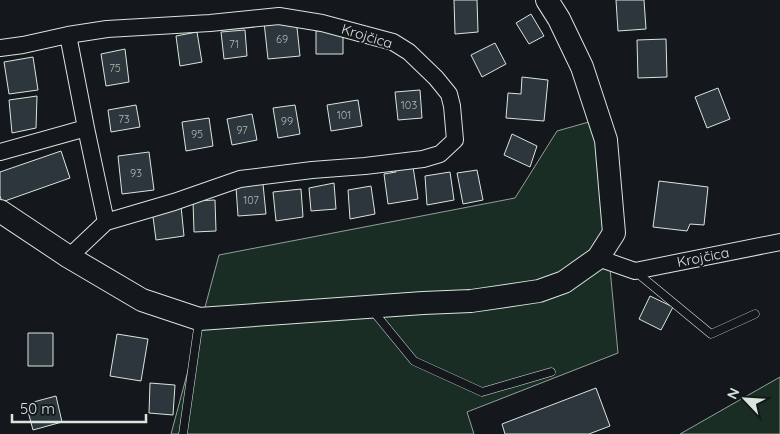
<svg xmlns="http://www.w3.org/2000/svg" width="780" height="434" viewBox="0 0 780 434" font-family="Quicksand,sans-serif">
  <rect width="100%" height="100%" fill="#14181c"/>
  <!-- green -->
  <path fill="#1a2d24" stroke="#939e99" d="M596,120l22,233 -151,59 7,22h-303l48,-179 296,-57 42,-67z
    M780,377v57h-100z"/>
  <!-- building -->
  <path fill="#2c363c" stroke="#d8e6dc" d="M454,0h23l1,32 -23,2z
    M616,0h28l2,29 -28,2z
    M531,14l13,22 -15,8 -13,-21z
    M296,18l4,38 -32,3 -4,-37z
    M245,30l2,26 -23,3 -3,-27z
    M343,30v24h-27v-23z
    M197,32l5,30 -22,4 -4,-30z
    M666,39l1,38 -29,1 -1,-38z
    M495,43l11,21 -24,13 -11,-22z
    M125,49l4,33 -23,4 -5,-32z
    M33,57l5,33 -29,4 -5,-32z
    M522,77l26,3 -4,41 -38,-3 2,-25 13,1z
    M718,88l12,31 -23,9 -12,-31z
    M420,90l2,28 -24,2 -3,-28z
    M37,96l-1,32 -24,5 -3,-33z
    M358,100l4,26 -31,5 -4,-26z
    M136,105l4,22 -29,5 -3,-22z
    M295,105l5,29 -22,4 -5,-30z
    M252,114l5,26 -25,5 -5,-26z
    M209,118l4,28 -27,5 -4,-29z
    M512,134l25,12 -7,21 -26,-12z
    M61,151l9,27 -68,24 -2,-6v-24z
    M149,152l5,38 -32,4 -4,-38z
    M411,154l7,45 -30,5 -4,-30 12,-2 -3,-15z
    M477,170l6,30 -20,4 -6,-31z
    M450,172l4,28 -27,5 -2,-29z
    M659,181l49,6 -4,38 -14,-1 -3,7 -34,-4z
    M334,183l2,26 -25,2 -2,-23z
    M263,184l3,30 -28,2 -2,-29z
    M371,186l4,28 -25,5 -2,-29z
    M301,189l2,28 -27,4 -3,-29z
    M215,200l1,31 -22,1 -1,-31z
    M181,206l3,30 -28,4 -4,-31z
    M650,296l23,11 -12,23 -22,-11z
    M28,333h25v33h-25z
    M117,334l31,5 -7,42 -31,-5z
    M150,383l25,2 -2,30 -24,-2z
    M596,388l14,38 -21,8h-84l-3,-10z
    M56,396l6,26 -29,8 -7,-26z"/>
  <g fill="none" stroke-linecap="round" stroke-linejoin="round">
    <defs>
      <path id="service" d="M636,272l75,62 44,-20
        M373,311l41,50 68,31 69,-20
        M183,434l16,-113"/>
      <path id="minor" d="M68,35l18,93 20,94
        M0,48l23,-3 45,-10 39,-6 103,-6 69,-7 43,7 71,19 16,10 27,26 13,16 3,12 3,34 -15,14 -17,5 -58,7 -53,4 -72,9 -66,23 -68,20 -37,35
        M0,152l86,-24
        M598,258l37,13 145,-29"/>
      <path id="secondary" d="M0,211l69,46 73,43 57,19 224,-16 48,-2 68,-10 25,-9 34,-24 16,-25 -8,-93 -24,-73 -23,-48 -12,-19"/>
    </defs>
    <!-- service casing -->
    <use href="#service" stroke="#d8e6dc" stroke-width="9"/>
    <!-- minor casing -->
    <use href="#minor" stroke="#d8e6dc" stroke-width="18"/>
    <!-- secondary casing -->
    <use href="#secondary" stroke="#d8e6dc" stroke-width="24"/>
    <!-- service -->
    <use href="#service" stroke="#14181c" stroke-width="8"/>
    <!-- minor -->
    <use href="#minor" stroke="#14181c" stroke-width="16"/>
    <!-- secondary -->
    <use href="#secondary" stroke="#14181c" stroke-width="22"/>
  </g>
  <g text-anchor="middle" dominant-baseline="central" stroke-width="4" stroke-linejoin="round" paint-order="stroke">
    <!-- number labels -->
    <g font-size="11" fill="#adbab4">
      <text x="282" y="39">69</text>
      <text x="234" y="44">71</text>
      <text x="115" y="68">75</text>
      <text x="409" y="105">103</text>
      <text x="344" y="115">101</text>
      <text x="124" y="119">73</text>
      <text x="287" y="121">99</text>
      <text x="242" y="130">97</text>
      <text x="197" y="134">95</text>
      <text x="136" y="173">93</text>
      <text x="251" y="200">107</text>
    </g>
    <!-- street labels -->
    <g font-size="14" fill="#d8e6dc" stroke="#14181c">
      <text transform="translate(367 36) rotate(17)">Krojčica</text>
      <text transform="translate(703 257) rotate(-11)">Krojčica</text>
    </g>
  </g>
  <!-- north arrow -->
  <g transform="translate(745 399) rotate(295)" stroke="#14181c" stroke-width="4" paint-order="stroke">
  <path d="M0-4L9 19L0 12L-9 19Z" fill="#d8e6dc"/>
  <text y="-8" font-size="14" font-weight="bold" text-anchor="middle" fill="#d8e6dc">N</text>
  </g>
  <!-- scale -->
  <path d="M12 414v8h134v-8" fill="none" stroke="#d8e6dc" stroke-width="2.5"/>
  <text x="20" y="414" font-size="15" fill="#d8e6dc" stroke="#14181c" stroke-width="4" paint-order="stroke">50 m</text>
</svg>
